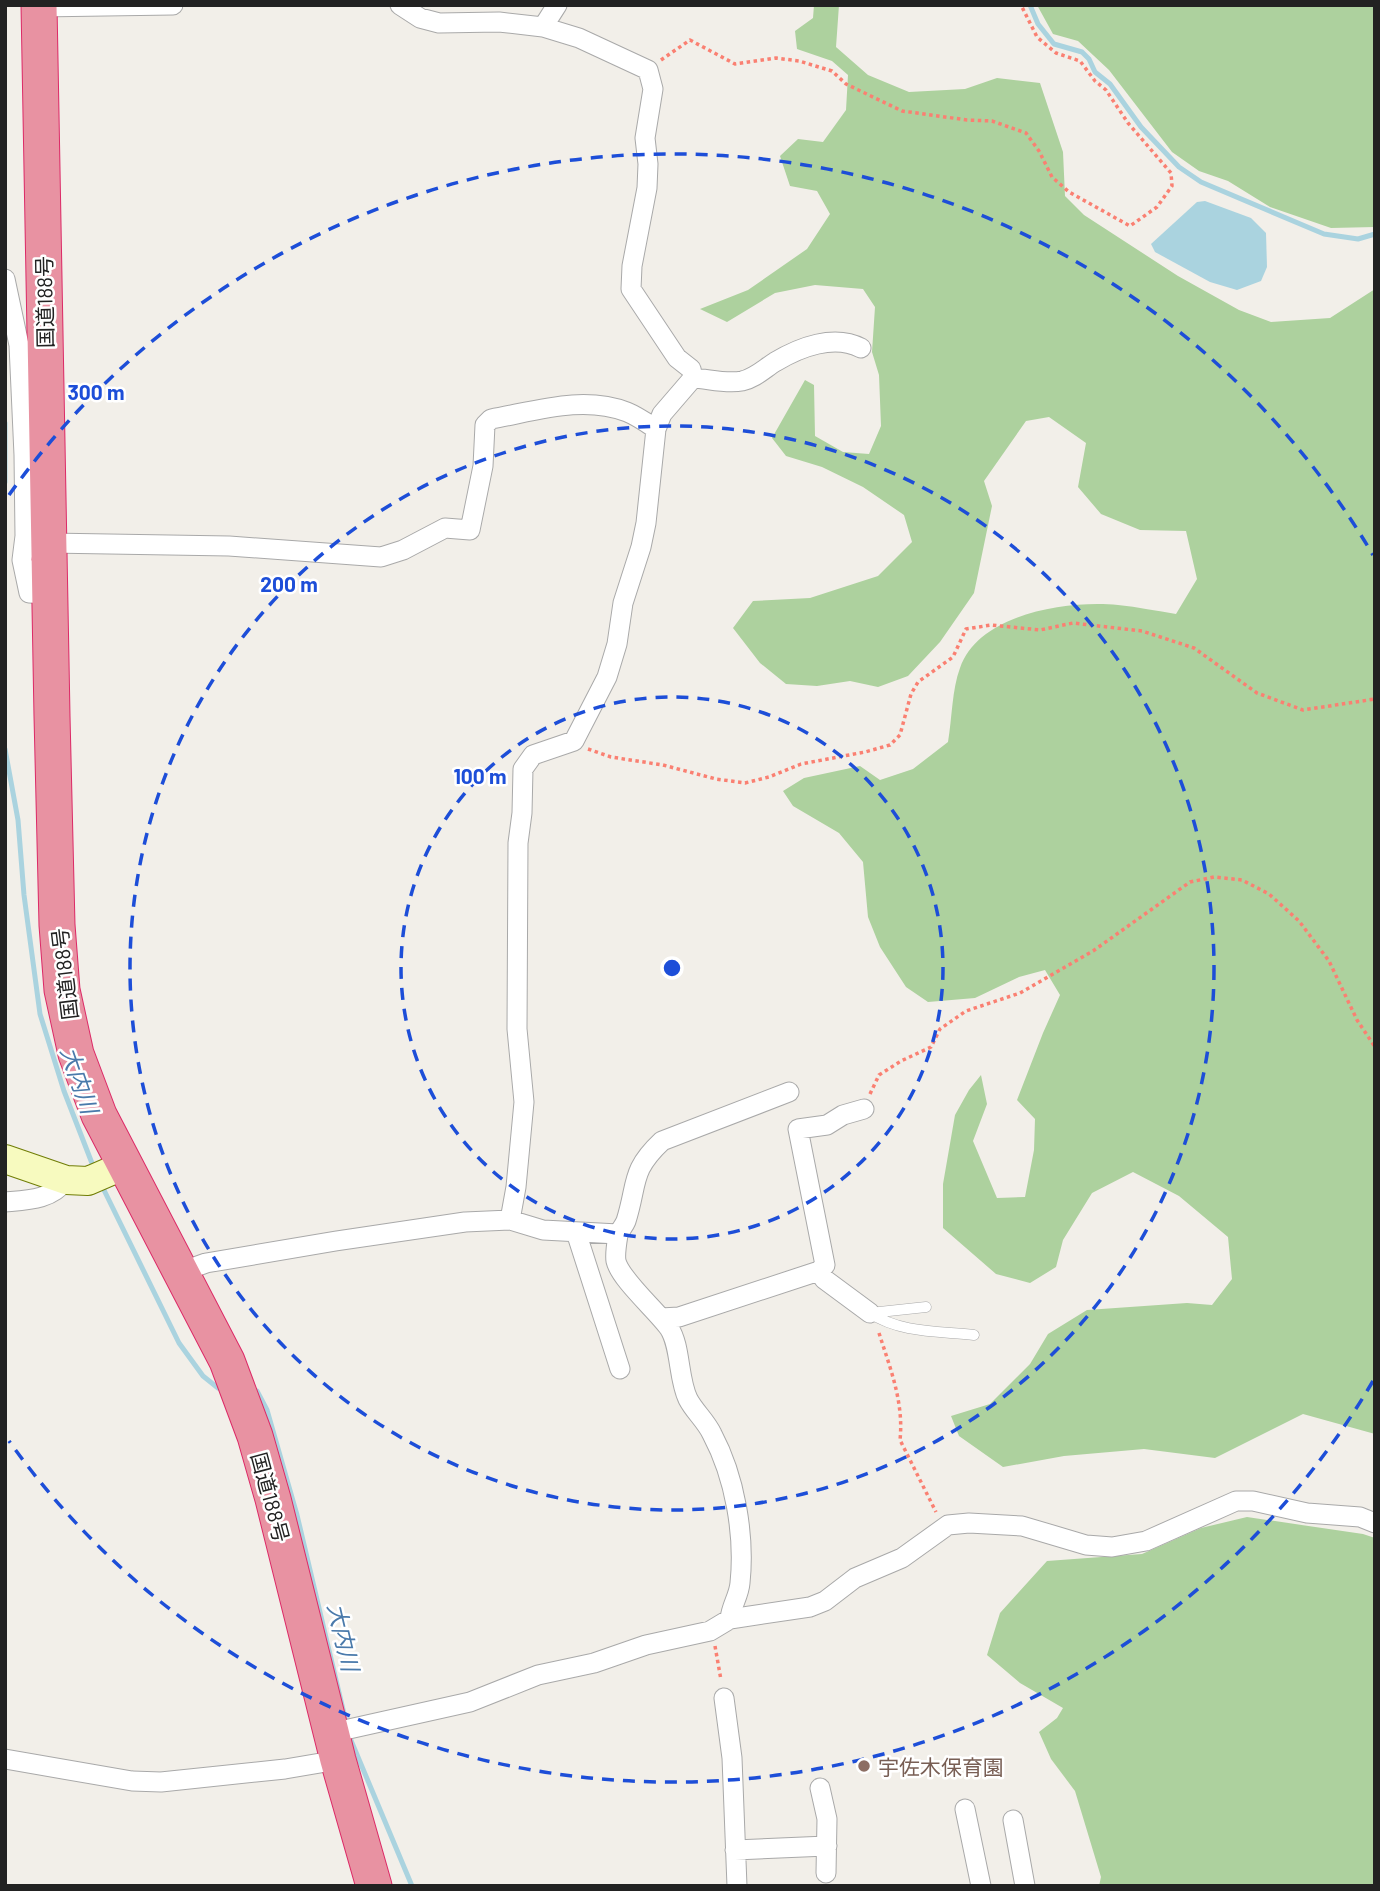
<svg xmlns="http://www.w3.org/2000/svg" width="1380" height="1891" viewBox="0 0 1380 1891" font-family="Barlow,'Noto Sans JP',sans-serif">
  <rect width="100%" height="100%" fill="#f2efe9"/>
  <!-- forest -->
  <path fill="#add19e" d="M814,5h25l-3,42 32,28 41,17 56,-3 32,-11 43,5 23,69 2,44 19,19 94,61 61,34 32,12 59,-4 45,-29v1145l-72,-20 -88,44 -71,-9 -80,7 -61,11 -44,-31 -8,-20 39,-12 40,-40 18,-30 39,-24 100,-7 25,2 20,-26 -4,-42 -49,-41 -46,-24 -41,21 -29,47 -7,27 -26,16 -34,-9 -53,-46v-44l12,-69 14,-25 12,-15 6,29 -14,37 24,57 28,-1 9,-47 1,-31 -18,-19 26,-67 17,-38 -15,-25 -26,7 -44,21 -47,4 -22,-15 -26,-40 -12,-30 -5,-55 -24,-29 -46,-27 -10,-15 21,-13 56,-12 20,14 33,-11 35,-27c4,-23 4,-53 12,-74 19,-55 109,-68 158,-63 20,2 39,6 58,9l21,-35 -11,-48 -46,-1 -39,-16 -23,-27 8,-44 -37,-26 -23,4 -42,60 8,25 -18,87 -34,49 -32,34 -30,11 -28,-6 -33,5 -31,-2 -26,-21 -27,-35 20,-27 57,-3 68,-22 34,-34 -8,-27 -41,-28 -41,-20 -36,-11 -14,-18 33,-58 9,5 1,51 28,16 26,2 12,-28 -2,-51 -7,-23 3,-45 -12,-18 -48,-4 -40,8 -48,29 -27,-13 48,-19 59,-41 23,-35 -13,-23 -27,-5 -10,-30 18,-17 25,3 23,-32 2,-35 -16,-14 -35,-12 -2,-18 18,-13z
    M1037,5h338v222l-44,1 -61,-21 -42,-26 -29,-10 -27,-19 -63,-82 -31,-29 -25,-7z
    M1247,1517l116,17 12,4v348h-276l2,-9 -26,-86 -24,-32 -12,-27 18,-14 6,-10 -43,-25 -33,-28 13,-42 47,-52 95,-7 59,-26z"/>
  <!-- water -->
  <path fill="#aad3df" d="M1205,201l46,17 15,15 1,34 -6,14 -24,9 -27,-8 -55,-30 -4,-8 46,-42z"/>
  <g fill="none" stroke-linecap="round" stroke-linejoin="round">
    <!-- stream -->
    <path stroke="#aad3df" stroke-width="5" d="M1030,5l8,19 16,20 28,8 7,7 6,13 15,12 31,43 38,40 22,15 123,52 34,5 17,-5
      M5,423v59
      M5,749l13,71 6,75 16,119 24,77 31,80
      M102,1186l77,157 24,33 15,12
      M257,1391l10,19 30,105 49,207
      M350,1738l62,148"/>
    <defs>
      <path id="lane" d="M870,1313c30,20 68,18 104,22
        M870,1313l56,-6"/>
      <path id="street" d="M400,5l20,13 19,5 60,-1 44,5 36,11 69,32 5,19 -8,49 3,26 -1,24 -15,78 -1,23 46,69 14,11 2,9 -31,36 -6,15 -10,94 -5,24 -18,56 -6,41 -10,33 -33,64 -41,14 -10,14 -1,44 -4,30 -1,186 7,73 -8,85 -6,33
        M39,7l134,-2
        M543,27l14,-22
        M5,279l14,66 5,110 1,81 -3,24 7,33 20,1
        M693,378c16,1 33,6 49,3 13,-3 22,-12 33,-19 25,-15 59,-28 86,-14
        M49,543l180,3 152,11 22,-7 42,-22 25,2 13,-64 2,-41 6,-6c45,-8 92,-24 136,-7 10,4 20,11 29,17
        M5,1202c23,-2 46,-2 61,-22
        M576,1232l44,137
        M819,1271l5,8 46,34
        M181,1272l25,-9 130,-22 129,-19 45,-2 33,10 75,4
        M661,1318l18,-1 140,-46 6,-6 -27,-136 29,-4 16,-10 21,-6
        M730,1619c1,-13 9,-23 10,-36 5,-48 -5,-106 -28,-149 -6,-13 -18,-23 -24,-35 -10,-20 -7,-53 -19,-71 -12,-17 -49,-49 -53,-67 -1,-6 1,-20 2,-26 2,-5 6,-9 8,-14 12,-38 4,-50 36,-80l127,-49
        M724,1698l8,60 5,128
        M331,1733l139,-31 68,-27 56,-12 52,-18 64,-14 20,-12 80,-12 15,-6 30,-23 47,-20 46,-33 21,-2 53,3 64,19 26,2 34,-6 90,-40h17l54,12 53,4 15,6
        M5,1759l127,22 29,1 124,-13 53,-9
        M820,1788l7,31 -1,54
        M965,1809l16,77
        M1013,1820l12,66
        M735,1850l92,-4"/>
      <path id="secondary" d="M5,1159l61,21 22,1 37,-16"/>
      <path id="highway" d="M39,5l13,711 5,209 5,65 14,64 23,61 128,246 28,75 18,63 65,261 36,126"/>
    </defs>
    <!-- lane casing -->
    <use href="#lane" stroke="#a9a9a9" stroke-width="11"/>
    <!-- street casing -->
    <use href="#street" stroke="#a9a9a9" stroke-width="21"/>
    <!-- secondary casing -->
    <use href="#secondary" stroke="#707d05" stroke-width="30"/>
    <!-- highway casing -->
    <use href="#highway" stroke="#dc2a67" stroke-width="37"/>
    <!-- path -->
    <path stroke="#fa8072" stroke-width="3.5" stroke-dasharray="3.5 3.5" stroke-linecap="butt" d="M661,60l29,-20 45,24 41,-6 23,3 33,10 14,13 56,27 65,9 25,1 34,12 13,18 13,26 17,15 61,34 27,-19 15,-21 -1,-13 -43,-50 -22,-33 -11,-9 -15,-20 -24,-8 -19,-16 -16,-32
      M588,749l23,8 52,8 53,14 29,4 24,-6 32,-13 64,-12 25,-7 10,-10 11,-41 7,-12 35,-25 13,-28 25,-4 49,5 33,-7 69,8 52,17 63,45 46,17 72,-11
      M870,1094l9,-19 22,-14 30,-14 9,-18 26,-18 54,-18 73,-42 97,-69 24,-5 28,3 27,14 30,27 30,40 28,59 18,27
      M879,1333c11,35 25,69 21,107l36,72
      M715,1646l6,34"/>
    <!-- lane -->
    <use href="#lane" stroke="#fff" stroke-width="10"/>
    <!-- street -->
    <use href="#street" stroke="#fff" stroke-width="19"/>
    <!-- secondary -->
    <use href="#secondary" stroke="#f7fabf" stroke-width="28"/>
    <!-- highway -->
    <use href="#highway" stroke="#e892a2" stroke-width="35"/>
  </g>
  <!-- distance rings -->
  <g fill="none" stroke="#1d4ed8" stroke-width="3.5" stroke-dasharray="12 9">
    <circle cx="672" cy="968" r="271"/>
    <circle cx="672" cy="968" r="542"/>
    <path d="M1373 1381A814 814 0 0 1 9 1441M9 495A814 814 0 0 1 1373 555"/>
  </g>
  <!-- markers -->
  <circle fill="#8d6e63" stroke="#fff" stroke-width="2.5" cx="864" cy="1766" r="7"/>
  <g text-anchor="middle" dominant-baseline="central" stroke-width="5" stroke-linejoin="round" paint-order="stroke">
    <!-- street labels -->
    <g font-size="21" fill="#222" stroke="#fff">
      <text transform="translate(44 302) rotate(-91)">国道188号</text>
      <text transform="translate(64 974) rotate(-97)">国道188号</text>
      <text transform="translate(271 1497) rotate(75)">国道188号</text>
    </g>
    <!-- education labels -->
    <g font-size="21" fill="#785e54" stroke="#fff" text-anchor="start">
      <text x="878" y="1766">宇佐木保育園</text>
    </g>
    <!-- water labels -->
    <g font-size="23" font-style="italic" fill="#4a7aab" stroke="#fff">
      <text transform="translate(80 1080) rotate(71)">大内川</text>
      <text transform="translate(344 1637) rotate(77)">大内川</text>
    </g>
  </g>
  <circle cx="672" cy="968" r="10" fill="#1d4ed8" stroke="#fff" stroke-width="3.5"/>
  <g font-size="21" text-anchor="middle" font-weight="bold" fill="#1d4ed8" stroke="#fff" stroke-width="5" stroke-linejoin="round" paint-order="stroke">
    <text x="96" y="400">300 m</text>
    <text x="289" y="592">200 m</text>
    <text x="480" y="784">100 m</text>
  </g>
  <!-- border -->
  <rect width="1380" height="1891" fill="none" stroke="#222222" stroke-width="14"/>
</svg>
